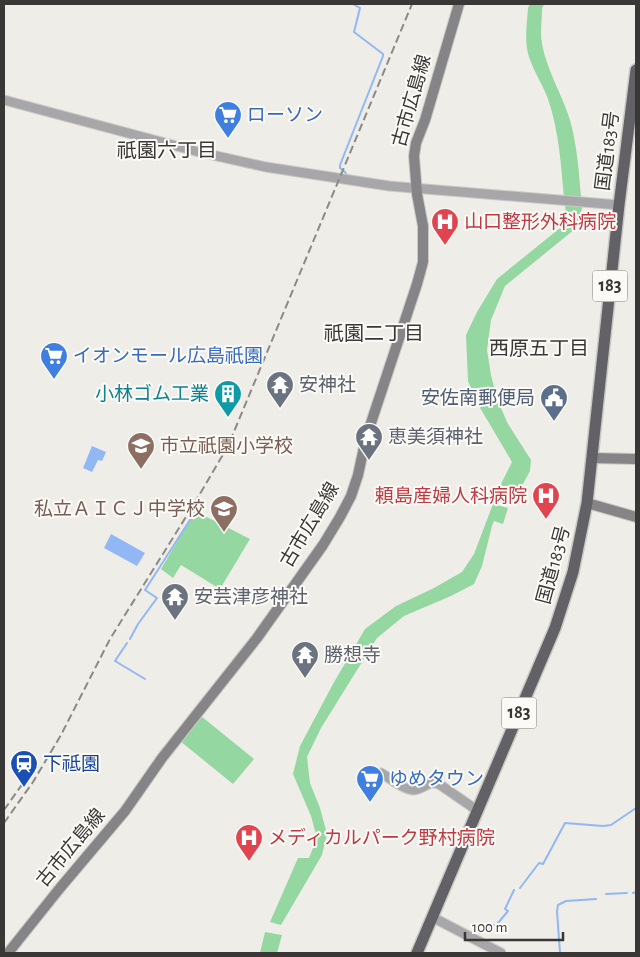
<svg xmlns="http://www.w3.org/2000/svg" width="640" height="957" viewBox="0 0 640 957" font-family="'Alegreya Sans','Noto Sans JP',sans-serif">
  <rect width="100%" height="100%" fill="#efede8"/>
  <!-- green -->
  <path fill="#95d7a0" d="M530,4h14l-2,5c0,11 -2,24 0,35 5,27 20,50 28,76 7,25 9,52 11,77l-17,1c-3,-33 -5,-67 -16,-99 -5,-14 -14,-27 -19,-42 -5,-16 -2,-33 -1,-49z
    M565,205l18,1 -8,23 -70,57 -14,34 -4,30 4,25 6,24 11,25 23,36 -1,11 -18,33 -17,-8 17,-34 -36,-61 -8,-20 -2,-46 11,-23 20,-33 63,-51 6,-12z
    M493,504l15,4 -5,16 -9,-3 -2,5 -10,40 -8,18 -23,12 -47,20 -27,22 -56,90 -14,29 3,26 10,25 7,26 -5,21 -41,70 -11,-3 28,-64h11l8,-20 -6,-22 -18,-42 7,-28 33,-62 32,-55 31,-23 38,-18 28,-16 12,-18z
    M195,511l55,28 -30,50 -39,-24 -8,13 -12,-9z
    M201,716l53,43 -21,25 -53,-43z
    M265,932l17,3 -5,18h-17z"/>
  <!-- water -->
  <path fill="#91b8f4" d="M92,446l14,6 -4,9 -4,-1 -6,12 -9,-4z
    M111,534l34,19 -8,13 -33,-18z"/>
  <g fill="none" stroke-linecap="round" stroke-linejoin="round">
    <!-- stream -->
    <path stroke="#91b8f4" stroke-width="2" d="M347,176l-2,-4 -5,-4v-3l43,-109v-2l-29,-22 6,-24 -7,-4
      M130,639l8,-15 19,-26 -12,-8 52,-81
      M127,643l-12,18 30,18
      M520,888l19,-25 4,1 22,-41 38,3 8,-1 25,-17
      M633,893l3,-1
      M606,894l21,-1
      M480,933l18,-10 10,-12 -3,-2 9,-19
      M560,953l-3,-42 1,-6 8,-4 30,-2"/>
    <defs>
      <path id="tertiary" d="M4,100l195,52 67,15 123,19 230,19
        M381,773c9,5 21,16 32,17 10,0 15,-10 26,-6l39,27
        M432,917l69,36"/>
      <path id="secondary" d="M592,458l44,1
        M587,503l49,14
        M8,953l52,-65 65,-77 37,-53 95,-120 66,-93 17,-28 11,-21 7,-21 8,-37 51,-154 6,-22v-36l-6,-32 -3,-38 2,-13 9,-23 34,-116"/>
      <path id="trunk" d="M417,953l138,-325 18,-56 14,-69 32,-298 17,-135"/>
    </defs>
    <!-- tertiary casing -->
    <use href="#tertiary" stroke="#cbc9c5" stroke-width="11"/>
    <!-- secondary casing -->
    <use href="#secondary" stroke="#cbc9c5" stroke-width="12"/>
    <!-- trunk casing -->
    <use href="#trunk" stroke="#cbc9c5" stroke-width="14"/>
    <!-- tertiary -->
    <use href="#tertiary" stroke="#a7a7a9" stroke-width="9"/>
    <!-- secondary -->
    <use href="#secondary" stroke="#858588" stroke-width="10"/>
    <!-- trunk -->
    <use href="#trunk" stroke="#626266" stroke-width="11"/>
    <!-- rail -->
    <path stroke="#8c8a87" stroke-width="2" stroke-dasharray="8 4" stroke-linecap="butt" d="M4,810l24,-34
      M4,823l29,-41 28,-47 49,-96 84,-135 34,-58 184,-442"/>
  </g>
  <!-- icons -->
  <defs>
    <symbol id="supermarket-pin" viewBox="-11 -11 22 30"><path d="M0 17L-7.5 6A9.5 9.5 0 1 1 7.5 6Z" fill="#3f7fe0" stroke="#fcfaf6"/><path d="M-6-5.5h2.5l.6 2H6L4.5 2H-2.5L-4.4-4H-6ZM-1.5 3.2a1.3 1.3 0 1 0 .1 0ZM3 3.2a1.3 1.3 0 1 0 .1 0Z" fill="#fff"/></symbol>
    <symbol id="hospital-pin" viewBox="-11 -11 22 30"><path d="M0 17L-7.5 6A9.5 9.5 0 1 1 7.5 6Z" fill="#e0444e" stroke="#fcfaf6"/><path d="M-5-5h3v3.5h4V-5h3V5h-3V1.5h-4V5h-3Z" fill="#fff"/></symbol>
    <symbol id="temple-pin" viewBox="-11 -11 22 30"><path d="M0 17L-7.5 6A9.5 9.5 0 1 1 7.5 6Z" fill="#6b7280" stroke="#fcfaf6"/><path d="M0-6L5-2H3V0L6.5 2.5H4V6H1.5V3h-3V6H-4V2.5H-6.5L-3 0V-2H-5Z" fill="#fff"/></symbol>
    <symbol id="building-pin" viewBox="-11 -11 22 30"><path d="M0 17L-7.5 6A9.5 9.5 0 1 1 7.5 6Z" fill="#0f9aa8" stroke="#fcfaf6"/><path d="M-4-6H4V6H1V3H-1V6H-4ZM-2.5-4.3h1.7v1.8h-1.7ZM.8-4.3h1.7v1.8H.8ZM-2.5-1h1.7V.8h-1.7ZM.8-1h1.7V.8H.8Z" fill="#fff"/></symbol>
    <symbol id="civic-pin" viewBox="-11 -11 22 30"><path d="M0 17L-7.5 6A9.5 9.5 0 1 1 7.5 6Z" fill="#5c6f8a" stroke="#fcfaf6"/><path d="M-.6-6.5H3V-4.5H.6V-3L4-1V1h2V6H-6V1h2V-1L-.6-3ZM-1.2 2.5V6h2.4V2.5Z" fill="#fff"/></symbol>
    <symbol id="school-pin" viewBox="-11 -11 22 30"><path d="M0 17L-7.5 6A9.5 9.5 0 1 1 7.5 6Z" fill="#8d6e63" stroke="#fcfaf6"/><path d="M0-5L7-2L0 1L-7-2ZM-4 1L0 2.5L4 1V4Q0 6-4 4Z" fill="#fff"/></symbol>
    <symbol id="station-pin" viewBox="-11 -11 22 30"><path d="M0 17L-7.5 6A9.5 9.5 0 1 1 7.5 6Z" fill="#1a4fb4" stroke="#fcfaf6"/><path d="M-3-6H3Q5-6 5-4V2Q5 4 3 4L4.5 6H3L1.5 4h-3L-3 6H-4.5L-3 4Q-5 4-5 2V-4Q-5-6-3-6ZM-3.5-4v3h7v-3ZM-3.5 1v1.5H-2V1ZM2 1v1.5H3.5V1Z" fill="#fff"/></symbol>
  </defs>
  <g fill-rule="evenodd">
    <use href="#supermarket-pin" x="212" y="99" width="32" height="43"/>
    <use href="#hospital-pin" x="429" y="206" width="32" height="43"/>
    <use href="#supermarket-pin" x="38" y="340" width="32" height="43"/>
    <use href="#temple-pin" x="264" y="369" width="32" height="43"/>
    <use href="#building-pin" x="212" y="378" width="32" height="43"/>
    <use href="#civic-pin" x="538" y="382" width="32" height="43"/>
    <use href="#temple-pin" x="353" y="421" width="32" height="43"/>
    <use href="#school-pin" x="125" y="430" width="32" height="43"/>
    <use href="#hospital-pin" x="530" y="480" width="32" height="43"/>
    <use href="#school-pin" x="208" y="493" width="32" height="43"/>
    <use href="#temple-pin" x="159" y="581" width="32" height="43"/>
    <use href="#temple-pin" x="289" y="639" width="32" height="43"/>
    <use href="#station-pin" x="8" y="748" width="32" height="43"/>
    <use href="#supermarket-pin" x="354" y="763" width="32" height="43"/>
    <use href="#hospital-pin" x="233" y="822" width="32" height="43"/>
  </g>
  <g text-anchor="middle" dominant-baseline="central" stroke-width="4" stroke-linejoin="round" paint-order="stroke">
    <!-- shield labels -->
    <g fill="#fcfaf6" stroke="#747270" stroke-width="1">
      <rect x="592.5" y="270.5" width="35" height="31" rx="4"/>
      <rect x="501.5" y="697.5" width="35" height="31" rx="4"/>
    </g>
    <g font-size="18" font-weight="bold" fill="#393837">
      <text x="610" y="286">183</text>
      <text x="519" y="713">183</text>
    </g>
    <!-- street labels -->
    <g font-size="19" fill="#393837" stroke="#fcfaf6">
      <text transform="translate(412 101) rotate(-74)">古市広島線</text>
      <text transform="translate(608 151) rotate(-83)">国道183号</text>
      <text transform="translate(310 525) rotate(-59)">古市広島線</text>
      <text transform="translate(554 565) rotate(-75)">国道183号</text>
      <text transform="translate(71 848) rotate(-50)">古市広島線</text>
    </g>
    <!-- shop labels -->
    <g font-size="19" fill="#366cbe" stroke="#fcfaf6" text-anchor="start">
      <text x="247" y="115">ローソン</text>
      <text x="73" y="356">イオンモール広島祇園</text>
      <text x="389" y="779">ゆめタウン</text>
    </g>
    <!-- health labels -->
    <g font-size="19" fill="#be3a42" stroke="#fcfaf6" text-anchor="start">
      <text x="464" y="222">山口整形外科病院</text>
      <text x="527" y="496" text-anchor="end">頼島産婦人科病院</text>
      <text x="268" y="838">メディカルパーク野村病院</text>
    </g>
    <!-- worship labels -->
    <g font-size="19" fill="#5b616d" stroke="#fcfaf6" text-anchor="start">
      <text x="299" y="385">安神社</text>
      <text x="388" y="437">恵美須神社</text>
      <text x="194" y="597">安芸津彦神社</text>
      <text x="324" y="655">勝想寺</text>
    </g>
    <!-- culture labels -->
    <g font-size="19" fill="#0d838f" stroke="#fcfaf6" text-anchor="end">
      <text x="209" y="394">小林ゴム工業</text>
    </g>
    <!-- service labels -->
    <g font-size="19" fill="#4e5e75" stroke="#fcfaf6" text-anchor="end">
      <text x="535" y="398">安佐南郵便局</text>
    </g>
    <!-- education labels -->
    <g font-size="19" fill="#785e54" stroke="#fcfaf6" text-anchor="start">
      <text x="160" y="446">市立祇園小学校</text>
      <text x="205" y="509" text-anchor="end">私立ＡＩＣＪ中学校</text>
    </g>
    <!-- transit labels -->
    <g font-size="19" fill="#164399" stroke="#fcfaf6" text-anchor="start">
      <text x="43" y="764">下祗園</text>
    </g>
    <!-- neighbourhood labels -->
    <g font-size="20" fill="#393837" stroke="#fcfaf6">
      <text x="167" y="151">祇園六丁目</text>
      <text x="374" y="334">祇園二丁目</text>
      <text x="539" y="349">西原五丁目</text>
    </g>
  </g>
  <!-- border -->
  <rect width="640" height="957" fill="none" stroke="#393837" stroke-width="10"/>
  <!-- scale -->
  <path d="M465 932v8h98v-8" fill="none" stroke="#393837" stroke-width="2.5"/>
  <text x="472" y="932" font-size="15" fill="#393837" stroke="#fcfaf6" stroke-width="4" paint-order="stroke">100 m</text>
</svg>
